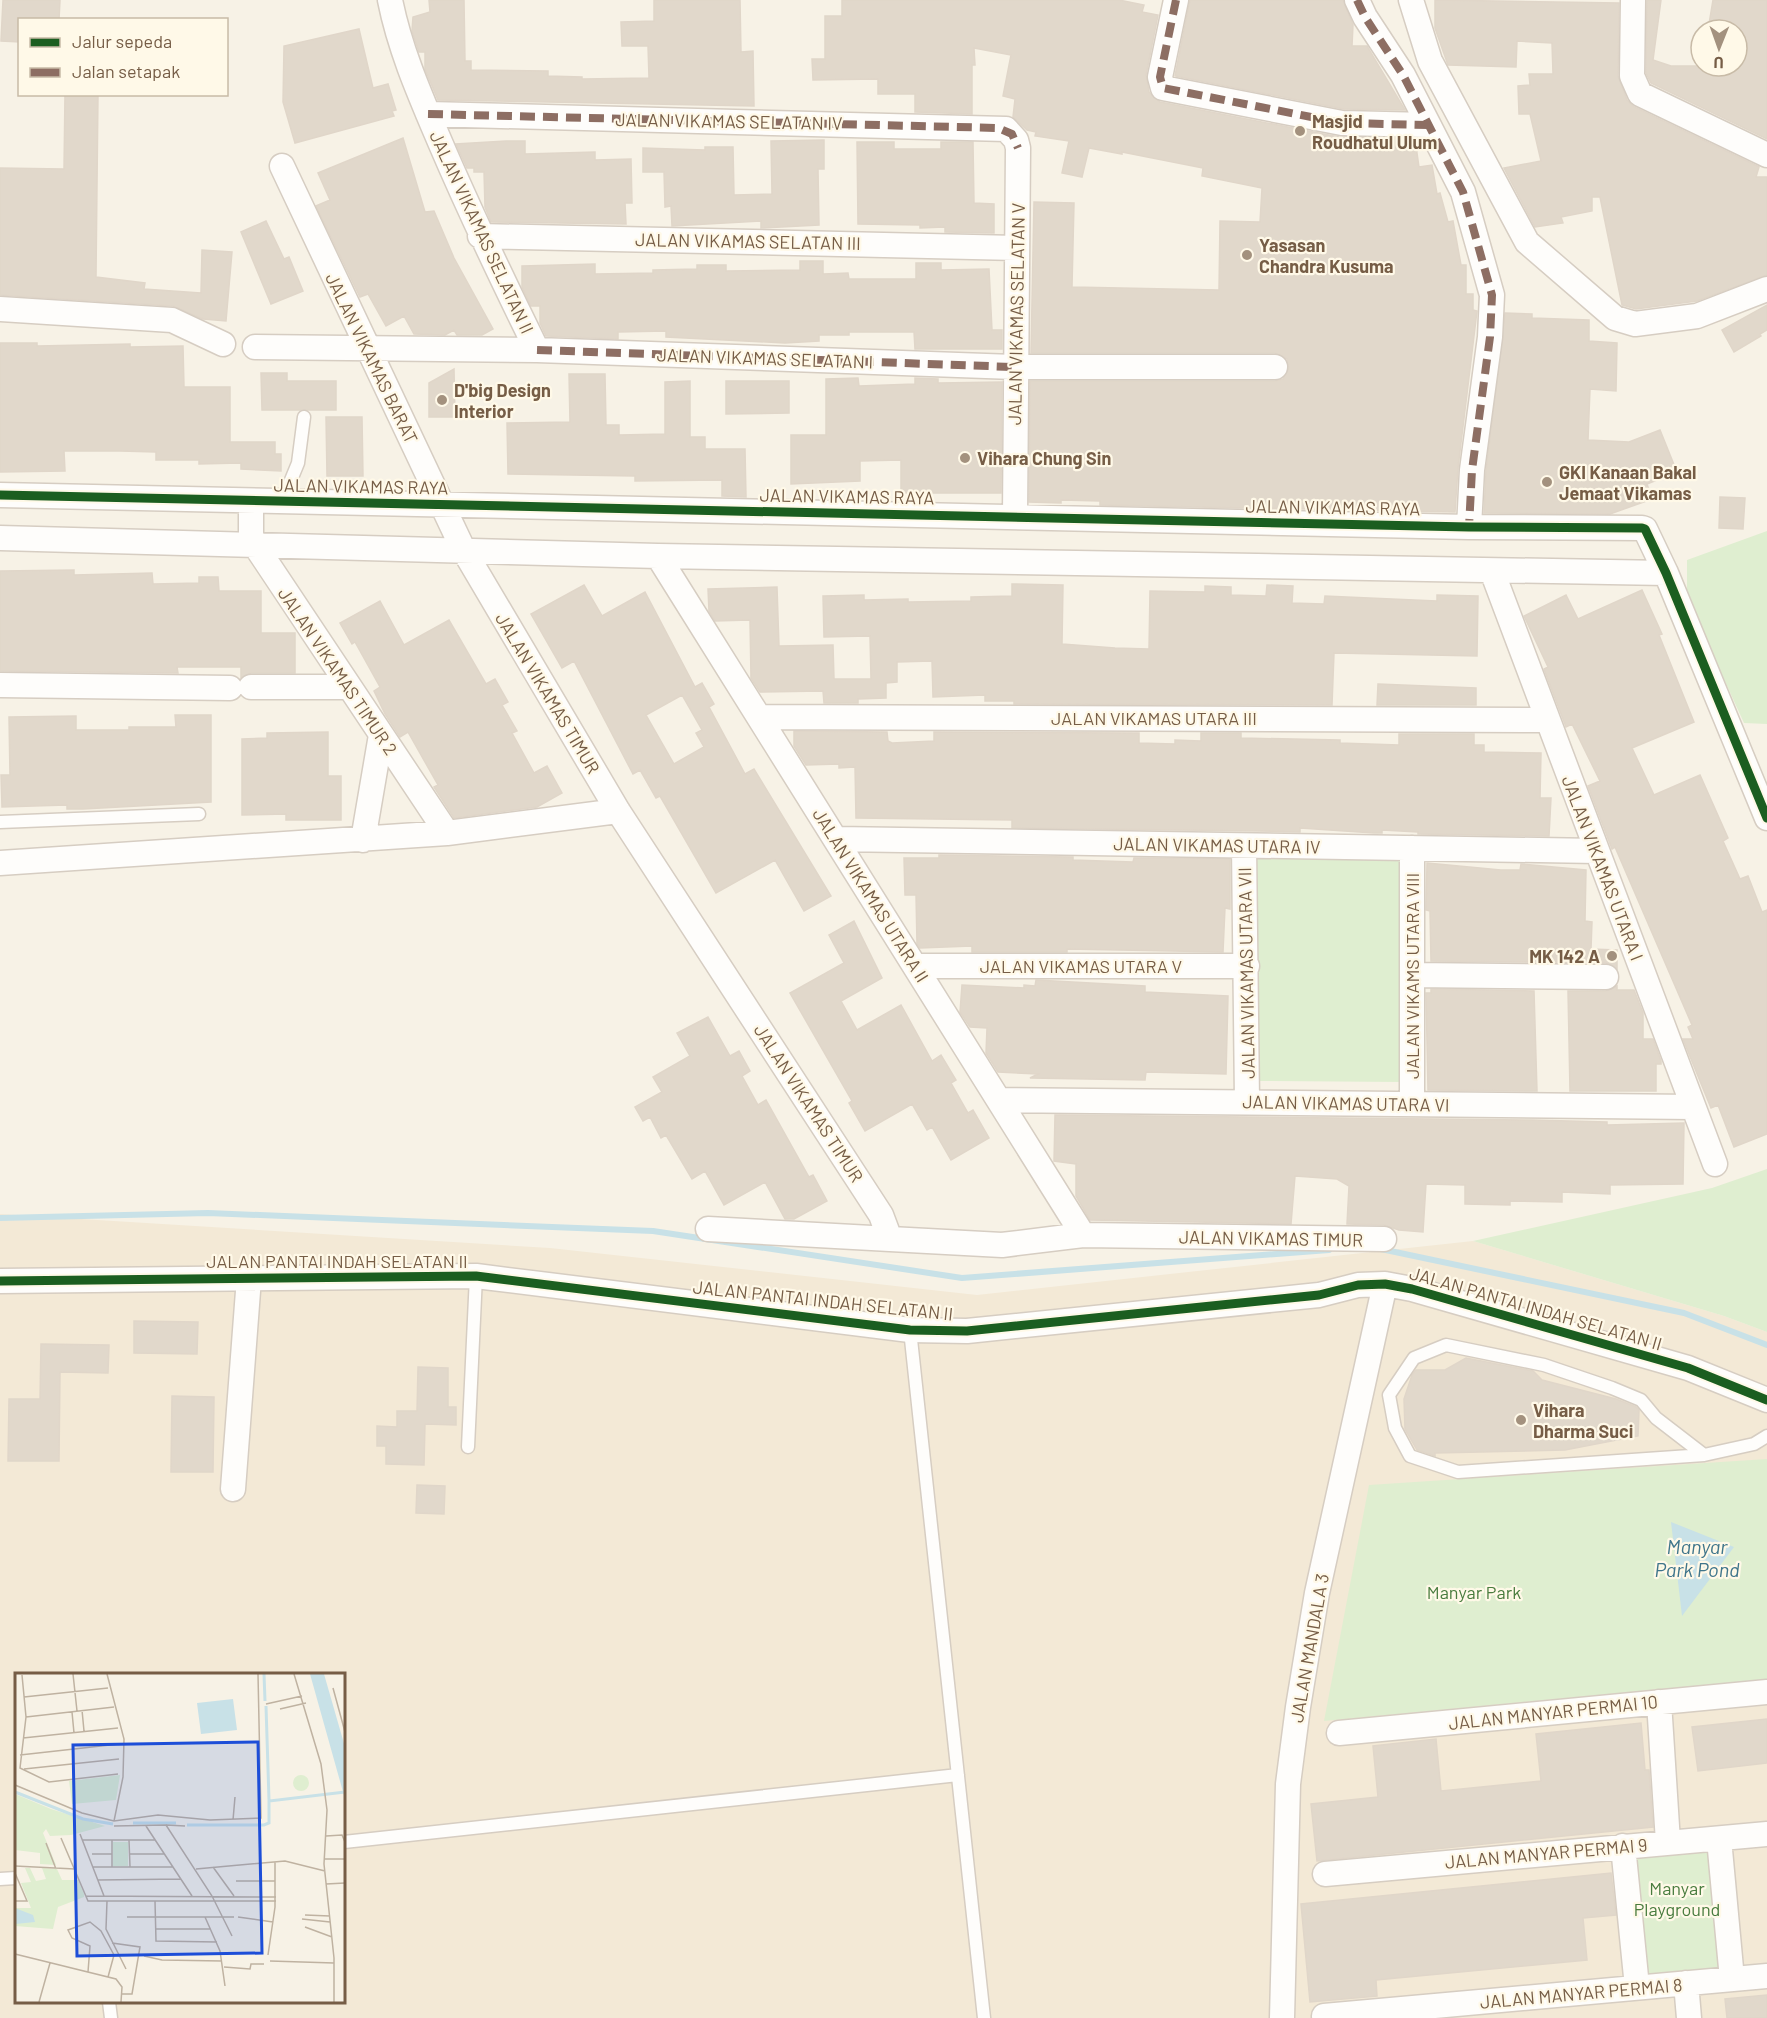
<svg xmlns="http://www.w3.org/2000/svg" width="1767" height="2018" viewBox="0 0 1767 2018" font-family="Barlow,sans-serif">
  <rect width="100%" height="100%" fill="#f7f2e6"/>
  <!-- residential -->
  <path fill="#f3e9d6" fill-rule="evenodd" d="M0,1214l550,34 427,47 496,-54 251,75 43,16v686h-1767zM16,1674h328v328h-328z"/>
  <!-- green -->
  <path fill="#dfeed0" d="M1767,531v193l-23,-1 -57,-125v-38z
    M1257,850l147,1v231l-148,-1z
    M1767,1169v163l-43,-16 -251,-75 239,-53z
    M1767,1459v220l-443,42 45,-236z
    M1709,1845l18,131 -86,7 -12,-131z"/>
  <!-- water -->
  <path fill="#c8e1e7" d="M1671,1522l63,25 -52,69z"/>
  <g fill="none" stroke-linecap="round" stroke-linejoin="round">
    <!-- stream -->
    <path stroke="#c8e1e7" stroke-width="6" d="M0,1218l208,-5 445,18 309,47 367,-28
      M1381,1249l303,64 83,32"/>
  </g>
  <!-- building -->
  <path fill="#e1d8cb" stroke="#e0d6c9" stroke-width="1.5" fill-rule="evenodd" d="M3,0h57l-1,20h-39v22l-19,-1z
    M429,0h35l1,61h6v9l77,1v5l34,1v2l67,-1 -1,-32h-26l-1,-24 33,-1v-21h86l1,52 12,-1 1,55 -316,-6 -13,-31v-17h-6l-7,-21 1,-14 17,-5z
    M842,0h277l25,5 -2,7 16,3 -12,60 3,17 11,10 179,35 76,2 4,28 13,-2 5,29 3,-1 8,29 5,-1 8,44h5v29h7v16l4,1 -19,157 -3,44 -355,-7v-4l-39,-1v3l-32,-1 1,-121h245l8,-2 6,-11 -2,-9 -12,-6h-244l3,-151 40,1 -2,84 147,3 1,-69 40,1 2,-34 -60,-12 1,-8 -81,-16v2l-33,-6 -7,29 -20,-4 7,-32 -34,-5 1,-4 -9,-2 -14,-13 2,-18 -12,-3 8,-41 -37,-7 1,17h-3v49l-57,-2v-18h-37v-15l-65,1 -1,-21h13v-43h17z
    M1190,0h153l10,25 -1,21h15l38,64 -61,-1 -169,-33z
    M1435,0l184,3 -1,73 9,24 7,7 125,60 -3,10h11v98l-70,26 -61,8 -14,-4 -22,-108h-8v14l-31,6 2,6 -28,4 -31,-59 37,-7 -11,-47h-11l-1,-28 12,-1 -1,-11h24l-1,-31 -35,-2 -1,26 -68,-2 -13,-37z
    M1647,0h14l-8,60 18,6h66v-36h-29l5,-30h54v139l-116,-56 -5,-10z
    M359,29l14,59 15,-4 8,26 -4,1 2,5 -99,27 -12,-41 1,-56z
    M65,94h33l-2,183 49,6 -1,6 57,4 1,-43 30,2 -6,69 -23,-2 -30,-13 -173,-11v-127l64,1z
    M403,138l22,74 9,-1 20,47 39,71 -11,6h-25l-3,-5 -9,5 -31,-1 -10,-18 -18,10 -18,-32 -8,3 -44,-91 14,-6 -12,-27z
    M824,140v29h-6l1,56 -58,3v-7l-89,5 -1,-20 -6,1 -1,-35h-21v-24l62,2v-3h28l1,48 38,-1 -1,-53z
    M506,141h19v13l70,-2v8l36,-1 1,44h-7l1,21 -135,-2 -6,-15 -1,-35h-10v-4h-7l-11,-24z
    M857,142h37v7h47v-7h32l1,61 20,1v29l-49,-1v-5l-25,1v-3l-62,-1z
    M266,221l18,38 5,-2 14,34 -32,13 -30,-72z
    M800,261h23v13l25,-1 1,6h67v-16h25v7l48,-1 3,61h10v19h-87l-1,-17h-65v3h-30v6l-34,2 -119,-6v-6l-48,1v7l-72,-3 -6,-13v-17h-9l-9,-19v-21l73,-2v10l58,-1v-3l44,-1v-4h29v6l74,-1z
    M1767,305v25l-7,4 1,2 -27,16 -12,-22z
    M1505,313l27,1v4l57,2v21l28,2 -1,48 -26,-2 -2,51 41,2 31,-12 17,42 -30,12 5,15 -42,15 -126,-1 2,-42z
    M0,343h37v3l93,-2v3l53,-1 1,41h46v55h45v12h6v17l-40,-2v-6l-42,1v-4h-43v-8l-36,-1h-56l1,20 -65,1z
    M454,369l1,48h-26v-34z
    M261,373h26v8h49v29h-74z
    M569,374h36l1,51h13v10l46,-1v-52l25,-1v56h15v12h40l1,48 -24,-1v-16l-87,1v-5l-127,-2 -1,-51 63,-1z
    M858,378l1,8 56,-2v-6l23,1v4l64,-1 -1,111h-100v-33l-41,1v20l-69,3v-49h35v-56z
    M726,381h63v32l-63,1z
    M326,417h36l1,59h-36z
    M1720,497l25,1 -2,31 -24,-1z
    M74,570v5l78,-2 1,11 46,-1v-6h19l1,14h42v42h34v40h-44l-10,5v-11h-64l1,6 -178,-2v-100z
    M1012,584l51,1 -1,59 53,4 34,1 1,-58 55,1v-6l26,1v8l35,1 1,-11 26,1 -1,17 32,1 1,-8 112,5v-6l41,1 -1,60 -143,-3 -2,52 -318,-1v-3h-29v-6l-52,2 -1,-36 -35,1v20l-11,1v15l-28,1v4h-34l-1,-12 -63,1 -9,-14 -1,-58 -35,1 -6,-10 -1,-22 69,-2 2,59 54,-1 1,34h37l-1,-43 -46,1 -1,-41 41,-1v5l44,-1v3l63,-1v-4l41,-1z
    M584,585l18,31 43,-24 50,95 7,-4 12,21 -5,3 36,67 9,-5 77,127 -27,15 -29,-51 -59,33 -56,-97 -4,2 -16,-28 -7,4 -59,-113 -12,7 -31,-54zM682,695l20,35 -6,3 8,14 -30,17 -28,-49z
    M1642,590l20,44 -3,1 35,87 -62,26 22,47 46,-20 28,63 -5,3 17,38 8,-3 14,36 5,-2v224l-33,13 -16,-42 -7,3 -20,-49 -8,-20h10l-5,-12 4,-2 -77,-178 -3,2 -24,-63 12,-5 -28,-57 -6,3 -22,-58 4,-2 -24,-51 42,-21 12,24z
    M380,601l24,44 45,-25 37,64 9,-5 13,23 -6,3 15,26 -5,2 22,40 13,-7 15,27 -25,14 -83,11 -20,-31 4,-2 -30,-53 -8,5 -15,-23 -11,-23 6,-4 -25,-45 -3,2 -12,-21z
    M1378,684l98,4v17h-99z
    M175,715h36v87l-128,7h-16v-4l-65,2 -1,-32h9l-1,-58 67,-1v14h53v-3h47z
    M794,731l93,1 1,9 4,2 42,-2v-9l205,1v10l36,1v-4l26,1v-8h40v5l99,2v3l59,2v-11h75v11h10v7l57,1 -1,45h11l-2,38 -131,-2v-2l-36,-2v3h-8l-74,-5v4l-42,-1 -246,-3v-8l-156,-2 -1,-51 -16,1v-4l-33,1 -12,-19z
    M328,732v44h13v44h-55v-6l-44,1v-76l25,-1v-5z
    M939,855l134,2v3l60,2 1,-4 96,1v50l-5,-1 -2,44 -156,-3v3h-95v-6l-52,2 -3,-4 -1,-49h-11l-1,-37h35z
    M1427,863l74,7h19l1,-6 65,6 -1,51 7,1 -1,27 26,1v19l-11,-6 -175,-2 -1,-50 -4,-1z
    M854,921l28,57 -41,23 16,29 44,-25 31,56 9,-6 15,25 -5,3 17,30 5,-3 16,28 -38,22 -19,-33 -5,3 -15,-26 -47,27 -16,-28 3,-2 -62,-108 54,-30 -15,-28z
    M1036,980l109,6v6l83,4 -2,78 -80,-2 -1,8 -115,-2 8,-4 -40,-2 -12,-19 1,-25 -17,-1 -10,-15 2,-27 62,3v-3l11,1z
    M1617,986v4h17l9,23v26h10l8,22v3h-5v27h-86l-2,-100h38z
    M1431,989l103,2 3,100 -109,-1 -2,-97h5z
    M708,1017l22,39 9,-5 11,20 -8,5 16,29 8,-5 43,77 4,-2 14,26 -33,18h-9l-20,-37 -41,23 -19,-34 -13,8 -26,-44 -5,3 -11,-21 -7,4 -8,-14 27,-15 -9,-15 37,-21 -13,-23z
    M1055,1115l477,5 75,2v3l77,-2 -1,61 -73,1v9l-48,-2v10l-52,-1v4l-45,-1v-19l-39,-1 -3,48 -24,-2 -15,-5 -37,-1 2,-38 -12,-7 -42,-3 -4,48 -201,-4 -14,-24v-32l-22,-3z
    M134,1321l64,1 -1,32 -63,-1z
    M41,1344l68,1 -1,28 -48,-1 -1,89h-51l1,-62h31z
    M1466,1358l67,13 9,9 74,19 20,8 3,3 -1,26 -73,14 -130,3v3l-18,-6 -12,-21 -1,-30 8,-24 4,-5h29z
    M418,1367l30,1v39h8v18l-31,-1 -1,41 -38,-1v-18h-9v-20l20,1v-16h20z
    M172,1396l42,1 -1,75h-42z
    M417,1485l28,1 -1,28 -28,-1z
    M1767,1719v44l-69,8 -6,-44z
    M1641,1723l4,47h4l4,57 -336,34 -6,-57 67,-7 -5,-51 63,-7 5,52 100,-10 -5,-47z
    M1611,1873l5,42 -33,3 4,42 -211,20 1,16 -67,6 -9,-98z
    M1767,1995v23h-40l-2,-19z"/>
  <g fill="none" stroke-linecap="round" stroke-linejoin="round">
    <defs>
      <path id="service" d="M282,502l16,-39 6,-46
        M0,822l199,-8
        M910,1330l74,688
        M468,1447l8,-171
        M1704,1455l-48,-37 -15,-18 -29,-12 -68,-23 -98,-20 -32,13 -25,37 6,33 15,28 48,16 246,-17 50,-11 13,-8
        M344,1842l614,-67
        M0,1879l16,-1
        M109,2002l2,16"/>
      <path id="minor" d="M390,0c10,50 30,95 50,142 30,70 63,139 97,208
        M1176,0l-16,77 3,11 179,35 86,2
        M1357,0l8,17 38,58 60,117 29,103 -2,42 -18,133 -3,57
        M1411,0l19,61 97,181 88,76 20,6 62,-8 70,-27
        M1633,0l-1,76 8,18 127,61
        M428,114l578,15 10,11 2,8 -3,368
        M282,166l181,383 155,262 263,404 9,24 112,6 81,-10 301,4
        M480,236l537,12
        M0,309l172,11 51,24
        M255,347l282,3 477,17h261
        M0,495l1469,32 173,1 3,1 21,44 101,245
        M251,502v33l4,10 192,288
        M0,538l658,18 1008,17
        M658,556l425,679
        M1492,571l223,593
        M0,685l230,3
        M251,687h97
        M760,717l788,3
        M836,839l761,12
        M363,840l18,-105
        M1244,846l3,255
        M0,863l447,-30 171,-22
        M916,966h331
        M1413,975l193,2
        M999,1100l694,7
        M1412,1104v-256
        M708,1229l182,10
        M0,1281l476,-5 434,54 57,1 352,-36 39,-10 27,-1 27,5 276,79 79,32
        M233,1489l16,-211
        M1659,1702l9,140
        M1339,1733l428,-41
        M1719,1839l13,140
        M1623,1846l14,141
        M1325,1874l442,-40
        M1686,1983l3,35
        M1324,2016l443,-40
        M1282,2018l6,-234 10,-77 19,-114 68,-309"/>
    </defs>
    <!-- service casing -->
    <use href="#service" stroke="#d6cdc2" stroke-width="15"/>
    <!-- minor casing -->
    <use href="#minor" stroke="#d6cdc2" stroke-width="27"/>
    <!-- service -->
    <use href="#service" stroke="#fefdfb" stroke-width="12"/>
    <!-- minor -->
    <use href="#minor" stroke="#fefdfb" stroke-width="24"/>
    <!-- quiet -->
    <path stroke="#8d6e63" stroke-width="8" stroke-dasharray="15 8" stroke-linecap="butt" d="M1176,0l-16,77 3,11 179,35 86,2
      M1357,0l8,17 38,58 60,117 29,103 -2,42 -18,133 -3,57
      M428,114l570,14 14,6 6,14
      M537,350l477,17"/>
    <defs>
      <path id="cycleway" d="M0,495l1469,32 173,1 3,1 21,44 101,245
        M0,1281l476,-5 434,54 57,1 352,-36 39,-10 27,-1 27,5 276,79 79,32"/>
    </defs>
    <!-- cycleway casing -->
    <use href="#cycleway" stroke="#fff9e8" stroke-width="13"/>
    <!-- cycleway -->
    <use href="#cycleway" stroke="#1b5e20" stroke-width="9"/>
  </g>
  <!-- markers -->
  <g fill="#a3917e" stroke="#fff9e8" stroke-width="2">
    <circle cx="1300" cy="131" r="6"/>
    <circle cx="1247" cy="255" r="6"/>
    <circle cx="442" cy="400" r="6"/>
    <circle cx="965" cy="458" r="6"/>
    <circle cx="1547" cy="482" r="6"/>
    <circle cx="1612" cy="956" r="6"/>
    <circle cx="1521" cy="1420" r="6"/>
  </g>
  <g text-anchor="middle" dominant-baseline="central" stroke-width="4.5" stroke-linejoin="round" paint-order="stroke">
    <!-- street labels -->
    <g font-size="18" fill="#765d46" stroke="#fff9e8">
      <text transform="translate(729 121) rotate(1)">JALAN VIKAMAS SELATAN IV</text>
      <text transform="translate(482 232) rotate(65)">JALAN VIKAMAS SELATAN II</text>
      <text transform="translate(748 241) rotate(1)">JALAN VIKAMAS SELATAN III</text>
      <text transform="translate(1016 314) rotate(-89)">JALAN VIKAMAS SELATAN V</text>
      <text transform="translate(372 358) rotate(64)">JALAN VIKAMAS BARAT</text>
      <text transform="translate(765 358) rotate(2)">JALAN VIKAMAS SELATAN I</text>
      <text transform="translate(361 486) rotate(1)">JALAN VIKAMAS RAYA</text>
      <text transform="translate(847 496) rotate(1)">JALAN VIKAMAS RAYA</text>
      <text transform="translate(1333 507) rotate(1)">JALAN VIKAMAS RAYA</text>
      <text transform="translate(338 671) rotate(56)">JALAN VIKAMAS TIMUR 2</text>
      <text transform="translate(548 693) rotate(59)">JALAN VIKAMAS TIMUR</text>
      <text x="1154" y="718">JALAN VIKAMAS UTARA III</text>
      <text transform="translate(1217 845) rotate(1)">JALAN VIKAMAS UTARA IV</text>
      <text transform="translate(1603 868) rotate(69)">JALAN VIKAMAS UTARA I</text>
      <text transform="translate(871 895) rotate(58)">JALAN VIKAMAS UTARA II</text>
      <text x="1081" y="966">JALAN VIKAMAS UTARA V</text>
      <text transform="translate(1246 973) rotate(-91)">JALAN VIKAMAS UTARA VII</text>
      <text transform="translate(1412 976) rotate(-90)">JALAN VIKAMS UTARA VIII</text>
      <text transform="translate(809 1103) rotate(57)">JALAN VIKAMAS TIMUR</text>
      <text transform="translate(1346 1103) rotate(1)">JALAN VIKAMAS UTARA VI</text>
      <text transform="translate(1271 1238) rotate(1)">JALAN VIKAMAS TIMUR</text>
      <text x="337" y="1261">JALAN PANTAI INDAH SELATAN II</text>
      <text transform="translate(823 1300) rotate(6)">JALAN PANTAI INDAH SELATAN II</text>
      <text transform="translate(1536 1308) rotate(16)">JALAN PANTAI INDAH SELATAN II</text>
      <text transform="translate(1309 1648) rotate(-80)">JALAN MANDALA 3</text>
      <text transform="translate(1553 1712) rotate(-6)">JALAN MANYAR PERMAI 10</text>
      <text transform="translate(1546 1853) rotate(-5)">JALAN MANYAR PERMAI 9</text>
      <text transform="translate(1581 1993) rotate(-5)">JALAN MANYAR PERMAI 8</text>
    </g>
    <!-- poi labels -->
    <g font-size="18" font-weight="bold" fill="#765d46" stroke="#fff9e8" text-anchor="start">
      <text x="1312" y="121">Masjid<tspan x="1312" dy="21">Roudhatul Ulum</tspan></text>
      <text x="1259" y="245">Yasasan<tspan x="1259" dy="21">Chandra Kusuma</tspan></text>
      <text x="454" y="390">D'big Design<tspan x="454" dy="21">Interior</tspan></text>
      <text x="977" y="458">Vihara Chung Sin</text>
      <text x="1559" y="472">GKI Kanaan Bakal<tspan x="1559" dy="21">Jemaat Vikamas</tspan></text>
      <text x="1600" y="956" text-anchor="end">MK 142 A</text>
      <text x="1533" y="1410">Vihara<tspan x="1533" dy="21">Dharma Suci</tspan></text>
    </g>
    <!-- park labels -->
    <g font-size="18" fill="#497c3e" stroke="#fff9e8">
      <text x="1474" y="1592">Manyar Park</text>
      <text x="1677" y="1888">Manyar<tspan x="1677" dy="21">Playground</tspan></text>
    </g>
    <!-- water labels -->
    <g font-size="20" font-style="italic" fill="#3f758b" stroke="#fff9e8">
      <text x="1697" y="1546">Manyar<tspan x="1697" dy="23">Park Pond</tspan></text>
    </g>
  </g>
  <!-- overview -->
  <g transform="translate(15 1673)">
    <rect width="330" height="330" fill="#f7f2e6"/>
    <path d="M278 110a8 8 0 1 1 16 0a8 8 0 1 1-16 0ZM105,102l-4,25 -44,4 -3,-23zM0,121l36,15 54,17 -34,9 -21,1 -4,-7 -3,4 13,32 -16,-1v-11l-25,-3zM98,169h15v24h-15zM10,195h5l6,13 10,-2 -4,-11 15,1 5,11h16l6,14v3l-26,10 -5,22 -38,-3v-18h16l-10,-25 10,-1z" fill="#dfeed0"/>
    <path d="M295,1h14l21,73v52zM218,26l4,31 -36,4 -4,-31zM0,235l18,7 2,7 -20,2z" fill="#c8e1e7"/>
    <path fill="none" stroke="#c8e1e7" stroke-width="3" d="M249,1l1,27M251,33l3,94M0,119l68,27 30,5M118,150h43M172,152h77l5,-2v-22l76,-9"/>
    <path fill="none" stroke="#bfb2a1" stroke-width="1.5" d="M58,1l4,37M92,1l17,65 -1,38 -9,44M279,1l27,90 6,46 -3,54 10,94v44M7,2l4,42 -6,51 29,14 69,-8M318,15l12,44M9,24l84,-9M251,31l36,-8M265,36l26,-6M67,37l2,21M57,39l2,21M11,44l88,-10M8,65l95,-10M5,82l99,-11M9,96l95,-10M0,112l67,28 32,8 44,-6 52,5 51,-2 -3,-144M218,147l2,-23M151,152l19,1M99,153l52,-1 46,71 20,40M131,153l46,70M65,161l24,62M311,163l16,-1 3,7M46,165l27,63h188M67,167h73M97,167v27M114,167l1,27M31,170l10,26M77,181h20M114,181h35M310,186h20M0,193l60,3M78,194h80M198,194l21,29M181,196l89,-8 40,10M0,200l12,28h-12M83,207l83,-1M221,208h39M311,211l19,-1M71,223l190,1M92,228l-1,28 20,40M140,228l1,40 61,1M290,242l25,1M112,244h107M190,244l15,34 5,35M223,244l35,5M287,246l28,3M290,254l27,10M140,256h56M97,270l28,4 -8,47h-10M0,281l101,25 6,8 -1,15M253,282l7,-48v-45M129,283l18,4 60,1M255,288l64,2M209,294l26,2 1,-5h13M73,299l2,-26 -18,-8 -4,-8 22,-8 11,9 13,24 -6,22M24,329l11,-39"/>
    <path fill="#1d4ed8" fill-opacity="0.15" stroke="#1d4ed8" stroke-width="3" d="M243,69l4,211 -185,3 -4,-211z"/>
    <rect width="330" height="330" fill="none" stroke="#765d46" stroke-width="3"/>
  </g>
  <!-- legend -->
  <rect x="18" y="18" width="210" height="78" fill="#fff9e8" stroke="#c8bba7" stroke-width="1.5"/>
  <rect x="30" y="38" width="30" height="9" fill="#1b5e20" stroke="#c8bba7" stroke-width="1.5"/>
  <text x="72" y="48" font-size="18" fill="#765d46">Jalur sepeda</text>
  <rect x="30" y="68" width="30" height="9" fill="#8d6e63" stroke="#c8bba7" stroke-width="1.5"/>
  <text x="72" y="78" font-size="18" fill="#765d46">Jalan setapak</text>
  <!-- north arrow -->
  <g transform="translate(1719 48) rotate(181)"><circle r="28" fill="#fff9e8" stroke="#c8bba7" stroke-width="1.5"/>
  <path d="M0-4.5L10 22L0 15L-10 22Z" fill="#a3917e"/>
  <text y="-9" font-size="16" font-weight="bold" text-anchor="middle" fill="#765d46">U</text>
  </g>
</svg>
